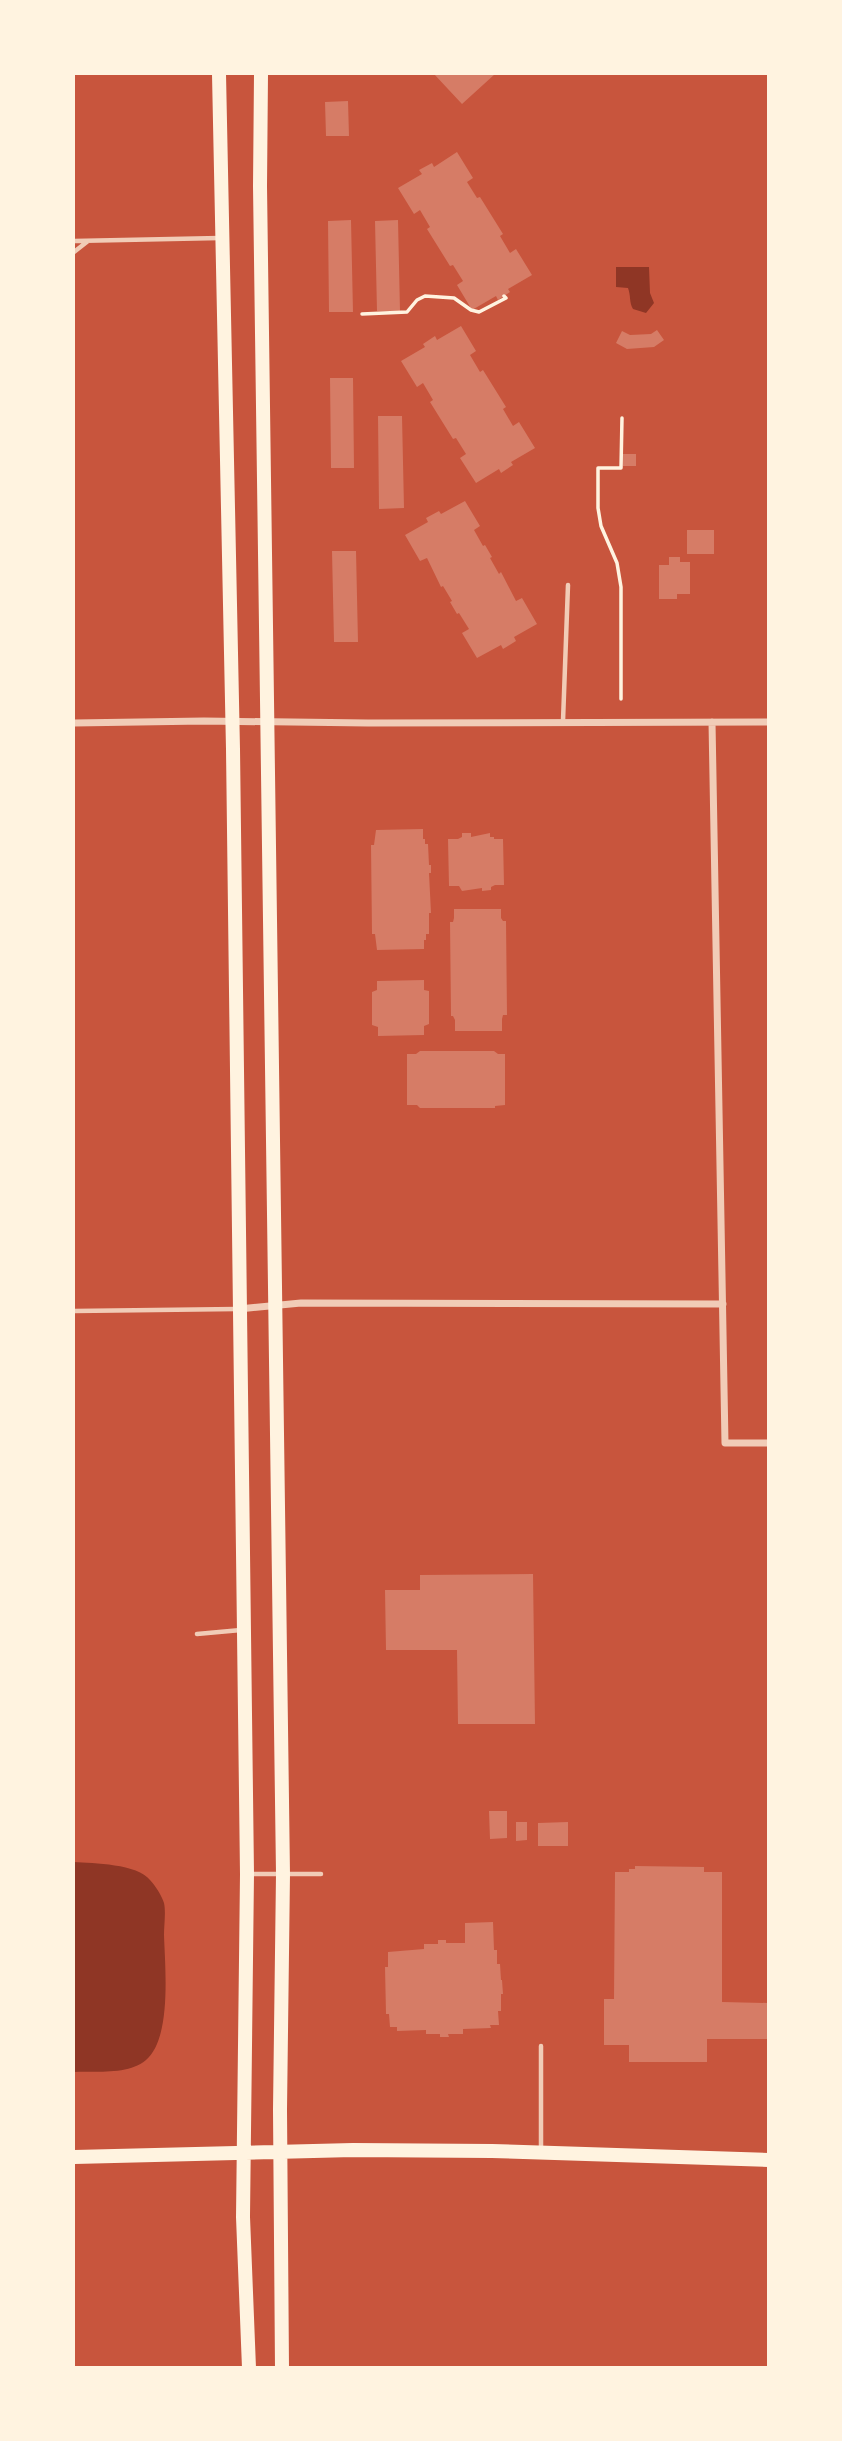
<svg xmlns="http://www.w3.org/2000/svg" width="842" height="2441" viewBox="0 0 842 2441" font-family="Georgia,serif">
  <rect width="100%" height="100%" fill="#c8553d"/>
  <!-- water -->
  <path fill="#8f3625" d="M616,267h33l1,26 4,10 -8,10 -13,-4c-4,-7 -2,-13 -5,-21l-12,-1z
    M74,1862c19,1 64,2 76,18 5,5 12,16 14,23 2,9 0,22 0,32 1,32 8,103 -18,125 -17,15 -51,11 -72,12z"/>
  <!-- building -->
  <path fill="#d67c66" d="M434,74h61l-33,30z
    M348,101l1,35h-23l-1,-34z
    M457,152l16,26 -6,4 10,16 3,-1 23,37 -3,2 10,17 6,-4 16,26 -24,14 2,3 -12,8 -2,-4 -24,14 -15,-25 6,-4 -10,-16 -3,1 -23,-37 3,-2 -10,-17 -6,4 -16,-26 24,-14 -3,-4 13,-7 2,4z
    M351,220l2,92h-24l-1,-91z
    M398,220l2,91h-23l-2,-90z
    M461,326l15,25 -6,4 10,17 3,-2 23,37 -3,2 10,17 6,-4 16,26 -24,14 2,3 -12,8 -2,-4 -23,14 -16,-25 6,-4 -10,-16 -3,1 -23,-37 3,-2 -10,-17 -6,4 -16,-26 24,-14 -2,-3 12,-8 2,4z
    M657,330l7,10 -10,7 -27,2 -11,-6 6,-12 8,4 21,-1z
    M330,378h23l1,90h-23z
    M378,416h24l2,92 -25,1z
    M623,454h13v12h-13z
    M465,501l15,25 -6,4 9,16 2,-1 7,12 -2,1 9,16 2,-2 15,29 6,-3 15,26 -23,13 2,4 -13,8 -2,-4 -24,13 -15,-25 7,-4 -10,-16 -2,1 -7,-12 2,-1 -9,-15 -2,1 -14,-29 -7,3 -15,-26 23,-13 -2,-4 13,-7 2,3z
    M687,530h27v24h-27z
    M332,551h24l2,91h-24z
    M669,557h11v5h10v32h-13v5h-18v-34h10z
    M423,829v10h2v5h3l1,21h2v8h-2l2,40h-2v21h-3v6h-2v9l-47,1 -2,-16h-3l-1,-89h3l2,-15z
    M462,833h9v4l19,-4v4h4v2h9l1,46h-9l-4,2v3l-9,1v-3l-20,3 -3,-5h-10l-1,-47h10l4,-2z
    M454,909h47v9l2,3h3l1,94h-4l-1,4v12h-47v-11l-2,-4h-2l-1,-94h3l1,-4z
    M424,980v10l5,1v33l-5,2v9l-46,1v-9l-6,-2v-33l5,-2v-9z
    M420,1051h74l4,3h7v51l-10,1v2h-75l-3,-3h-10v-51h9z
    M533,1574l2,150h-77l-1,-74h-71l-1,-60h35v-15z
    M489,1811h18v27l-17,1z
    M516,1822h11v18l-11,1z
    M568,1822v24h-30v-23z
    M635,1866l69,1v5h18v130l46,1v36h-61v23h-78v-17h-25v-46h10l1,-127h14v-3h6z
    M493,1922l1,28h3v14h3l1,16h1l1,14h-2v17h-3l1,14h-9l1,3 -28,1v5h-15l1,3h-9v-3h-14v-4l-29,1v-4h-7l-1,-13h-3l-1,-47h3v-15l36,-3v-5h14v-4h8v3h19v-20z"/>
  <g fill="none" stroke-linecap="round" stroke-linejoin="round">
    <!-- path -->
    <path stroke="#fff3e0" stroke-width="3.5" d="M362,314l45,-2 10,-12 8,-4 29,2 17,12 8,2 27,-14 -2,-2
      M621,699v-112l-4,-24 -16,-37 -3,-18v-40h23l1,-50"/>
    <!-- service -->
    <path stroke="#f1ccb7" stroke-width="4.5" d="M74,241l146,-3
      M74,252l14,-11
      M563,721l5,-136
      M74,1311l163,-2
      M197,1634l44,-4
      M251,1874h70
      M541,2150v-104"/>
    <!-- minor -->
    <path stroke="#f1ccb7" stroke-width="7" d="M712,722l13,721h43
      M74,723l130,-2 164,2 400,-1
      M239,1309l62,-6 422,1"/>
    <!-- secondary -->
    <path stroke="#fff3e0" stroke-width="14" d="M219,74l14,675 14,1125 -4,343 6,151
      M261,74l-1,112 23,1688 -3,236 2,258
      M74,2157l279,-7 139,1 276,9"/>
  </g>
  <!-- border -->
  <rect width="842" height="2441" fill="none" stroke="#fff3e0" stroke-width="150"/>
</svg>
